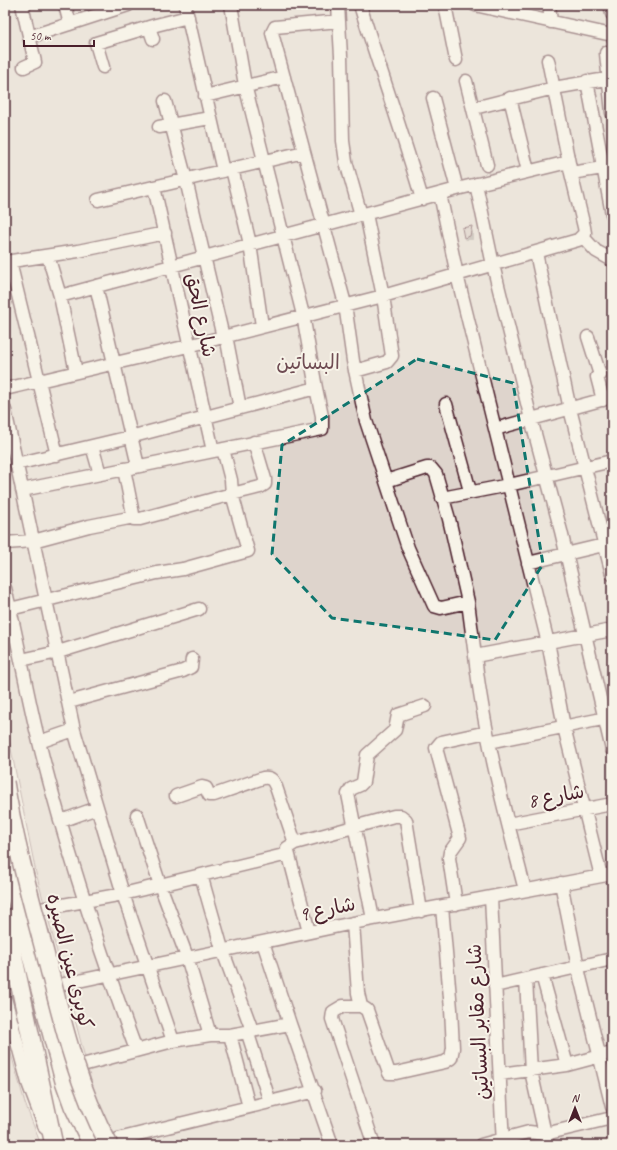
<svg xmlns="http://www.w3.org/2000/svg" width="617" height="1150" viewBox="0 0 617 1150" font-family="Caveat,'Playpen Sans Arabic',sans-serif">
  <defs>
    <filter id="shadow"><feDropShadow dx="2.5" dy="4.5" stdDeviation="0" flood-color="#0004"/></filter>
  </defs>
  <rect width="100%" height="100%" fill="#f7f3e8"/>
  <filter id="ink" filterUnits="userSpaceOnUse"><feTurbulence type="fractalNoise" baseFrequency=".025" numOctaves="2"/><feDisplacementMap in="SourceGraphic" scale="8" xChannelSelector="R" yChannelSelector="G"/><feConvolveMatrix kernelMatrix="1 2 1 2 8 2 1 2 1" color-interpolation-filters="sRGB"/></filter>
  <g filter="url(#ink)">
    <!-- green -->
    <path fill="#ded4cc" stroke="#947a7c" d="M5,5h607v1140h-501l-18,-57 -57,-215 -31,-154z
      M5,1033l20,70 16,42h-33l-3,-5z"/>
    <!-- building -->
    <path fill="#ccbfb9" stroke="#4a1f2b" filter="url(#shadow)" d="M472,226l-2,10 -6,2 -2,-10z"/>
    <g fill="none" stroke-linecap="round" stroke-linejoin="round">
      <defs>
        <path id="minor" d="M22,5l13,57 -11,5
          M65,5l5,19
          M185,5l38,166
          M338,5l3,51 2,85 3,21 15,53
          M360,5c20,65 43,129 62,194
          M445,5l11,55
          M475,5l137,30
          M549,5l2,17
          M612,5l-1,4 1,5
          M339,21l-64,6 -3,6 73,271 8,57 13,60 42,127 26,58 7,2 27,-6
          M149,27l4,12
          M29,37l99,-32
          M606,53l6,60
          M103,67l-7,-24 60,-18 32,-8
          M466,81l21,84
          M587,81l25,133
          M205,96l79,-19
          M433,98l24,91
          M510,98l18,73
          M165,101l21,79 37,157
          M474,108l80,-20 58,-10
          M159,127l51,-9
          M232,169l18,75 12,82
          M571,173l32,-5
          M476,184l17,81 38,154 30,112 51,219
          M154,187l59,264
          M440,194l17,81 38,154
          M98,200l206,-48
          M583,237l13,14 16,9
          M536,253l34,156 42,165
          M48,256l12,40 16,76
          M5,262l73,-11 87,-18
          M10,262l47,193
          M96,286l42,180
          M60,296l397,-107 111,-27
          M226,336l14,72
          M588,337l12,38 -3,2 6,23
          M355,371l32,-9 5,-6 -9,-60 -17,-82
          M5,389l183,-43 195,-50 195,-56 7,-7 -1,-6 -13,-54 -23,-113
          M446,404l24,87
          M5,410l69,320 49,164 50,147
          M92,446l8,28
          M16,464l114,-27 186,-49 -13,-73 -58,-230 -14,-80
          M124,469l10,50h6l92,-25 -1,-14 -8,-31
          M386,481l41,-13h4l5,6 13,45 19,83 7,54
          M22,490l300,-61v-13l-6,-28
          M442,498l67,-13 103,-24
          M5,543l28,-2 56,-15 45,-9
          M528,563l84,-20
          M5,588c13,51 21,103 34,154 26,104 60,207 97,308
          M10,609l147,-36 26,-4 65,-18 -16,-57 28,-7 5,-3v-5l-11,-37
          M21,660l37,-8 141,-43
          M69,702l114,-31 8,-4 1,-8
          M39,742l35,-12
          M489,742l123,-25
          M176,796l26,-9 4,1 3,7h5l49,-17c8,-1 10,2 13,9l19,56
          M137,815l23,70 27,72 23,78h20l60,-11 -27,-82
          M61,821l36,-13
          M508,824l104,-20
          M201,875l21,74 30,81
          M601,876l-37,-149 -15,-80 -54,-218 117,-32
          M561,883l19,94 32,130
          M525,890c-20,-77 -41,-155 -50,-234l137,-26
          M491,897l12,248
          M456,904l-7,-46 1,-6 10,-14 -24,-90 5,-6 46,-10
          M30,911l93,-17 165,-40
          M373,919l-25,-125 3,-5 9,-4 3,-3 4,-27 28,-25 3,-15 27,-9
          M353,923l5,70 3,13h-18l-10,6 -1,7 42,126
          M309,932l-22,-84 8,-5 99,-27h7l5,4 15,91
          M542,975l25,90
          M526,979l5,92 14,63 67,-16
          M495,986l117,-27
          M50,987l303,-64 259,-49
          M5,998l23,85 17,45
          M361,1006l6,4 22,63h7l49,-11 6,-4 2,-10 -2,-39 -9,-102
          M290,1024l42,121
          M247,1031l23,71
          M230,1035l19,72
          M71,1068l102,-27 37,-6
          M500,1074l67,-9 45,-12
          M118,1139l197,-48
          M481,1145l48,-13 16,2 3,11"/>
        <path id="highway" d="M5,857l59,224 9,25 19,39
          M5,917l49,228"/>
      </defs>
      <!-- minor casing -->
      <use href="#minor" stroke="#4a1f2b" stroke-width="15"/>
      <!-- highway casing -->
      <use href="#highway" stroke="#4a1f2b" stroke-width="20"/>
      <!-- minor -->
      <use href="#minor" stroke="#f7f3e8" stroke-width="12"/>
      <!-- highway -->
      <use href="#highway" stroke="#f7f3e8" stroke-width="17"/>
      <defs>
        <path id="highway-bridge" d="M5,782c9,58 25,114 40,171 17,68 31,130 64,192"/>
      </defs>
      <!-- highway-bridge casing -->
      <use href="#highway-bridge" stroke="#4a1f2b" stroke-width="20" stroke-linecap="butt"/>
      <!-- highway-bridge -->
      <use href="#highway-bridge" stroke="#f7f3e8" stroke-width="17"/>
    </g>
  </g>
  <!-- marked area -->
  <path d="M0 0H617V1150H0ZM417,359l96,24 30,181 -48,76 -163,-22 -60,-64 10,-109z" fill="#f7f3e8" fill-opacity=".55" fill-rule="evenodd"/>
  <path fill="none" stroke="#0f766e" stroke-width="3" stroke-dasharray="8 5" stroke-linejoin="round" d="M417,359l96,24 30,181 -48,76 -163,-22 -60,-64 10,-109z"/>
  <g text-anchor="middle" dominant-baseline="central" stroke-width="4" stroke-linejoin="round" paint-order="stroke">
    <!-- street labels -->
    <g font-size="20" fill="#4a1f2b" stroke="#f7f3e8">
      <text transform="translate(201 315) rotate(78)">شارع الحق</text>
      <text transform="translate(556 796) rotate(-11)">شارع 8</text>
      <text transform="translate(327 909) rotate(-12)">شارع 9</text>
      <text transform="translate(70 961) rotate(76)">كوبرى عين الصيره</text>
      <text transform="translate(478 1022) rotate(-93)">شارع مقابر البساتين</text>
    </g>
    <!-- park labels -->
    <g font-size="20" fill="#6f4c53" stroke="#f7f3e8">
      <text x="308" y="362">البساتين</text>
    </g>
  </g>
  <!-- margin -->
  <rect width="617" height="1150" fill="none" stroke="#f7f3e8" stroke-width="20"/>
  <rect x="10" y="10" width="597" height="1130" fill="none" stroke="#4a1f2b" stroke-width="1.5" filter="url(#ink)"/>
  <!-- north arrow -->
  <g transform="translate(575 1108)" stroke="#f7f3e8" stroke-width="3" paint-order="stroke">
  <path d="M0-3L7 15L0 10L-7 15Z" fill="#4a1f2b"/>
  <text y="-6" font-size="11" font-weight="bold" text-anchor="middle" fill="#4a1f2b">N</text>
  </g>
  <!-- scale -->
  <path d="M24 40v6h70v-6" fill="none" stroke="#4a1f2b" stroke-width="2"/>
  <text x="30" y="40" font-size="12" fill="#4a1f2b" stroke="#f7f3e8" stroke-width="3" paint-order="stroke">50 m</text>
</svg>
